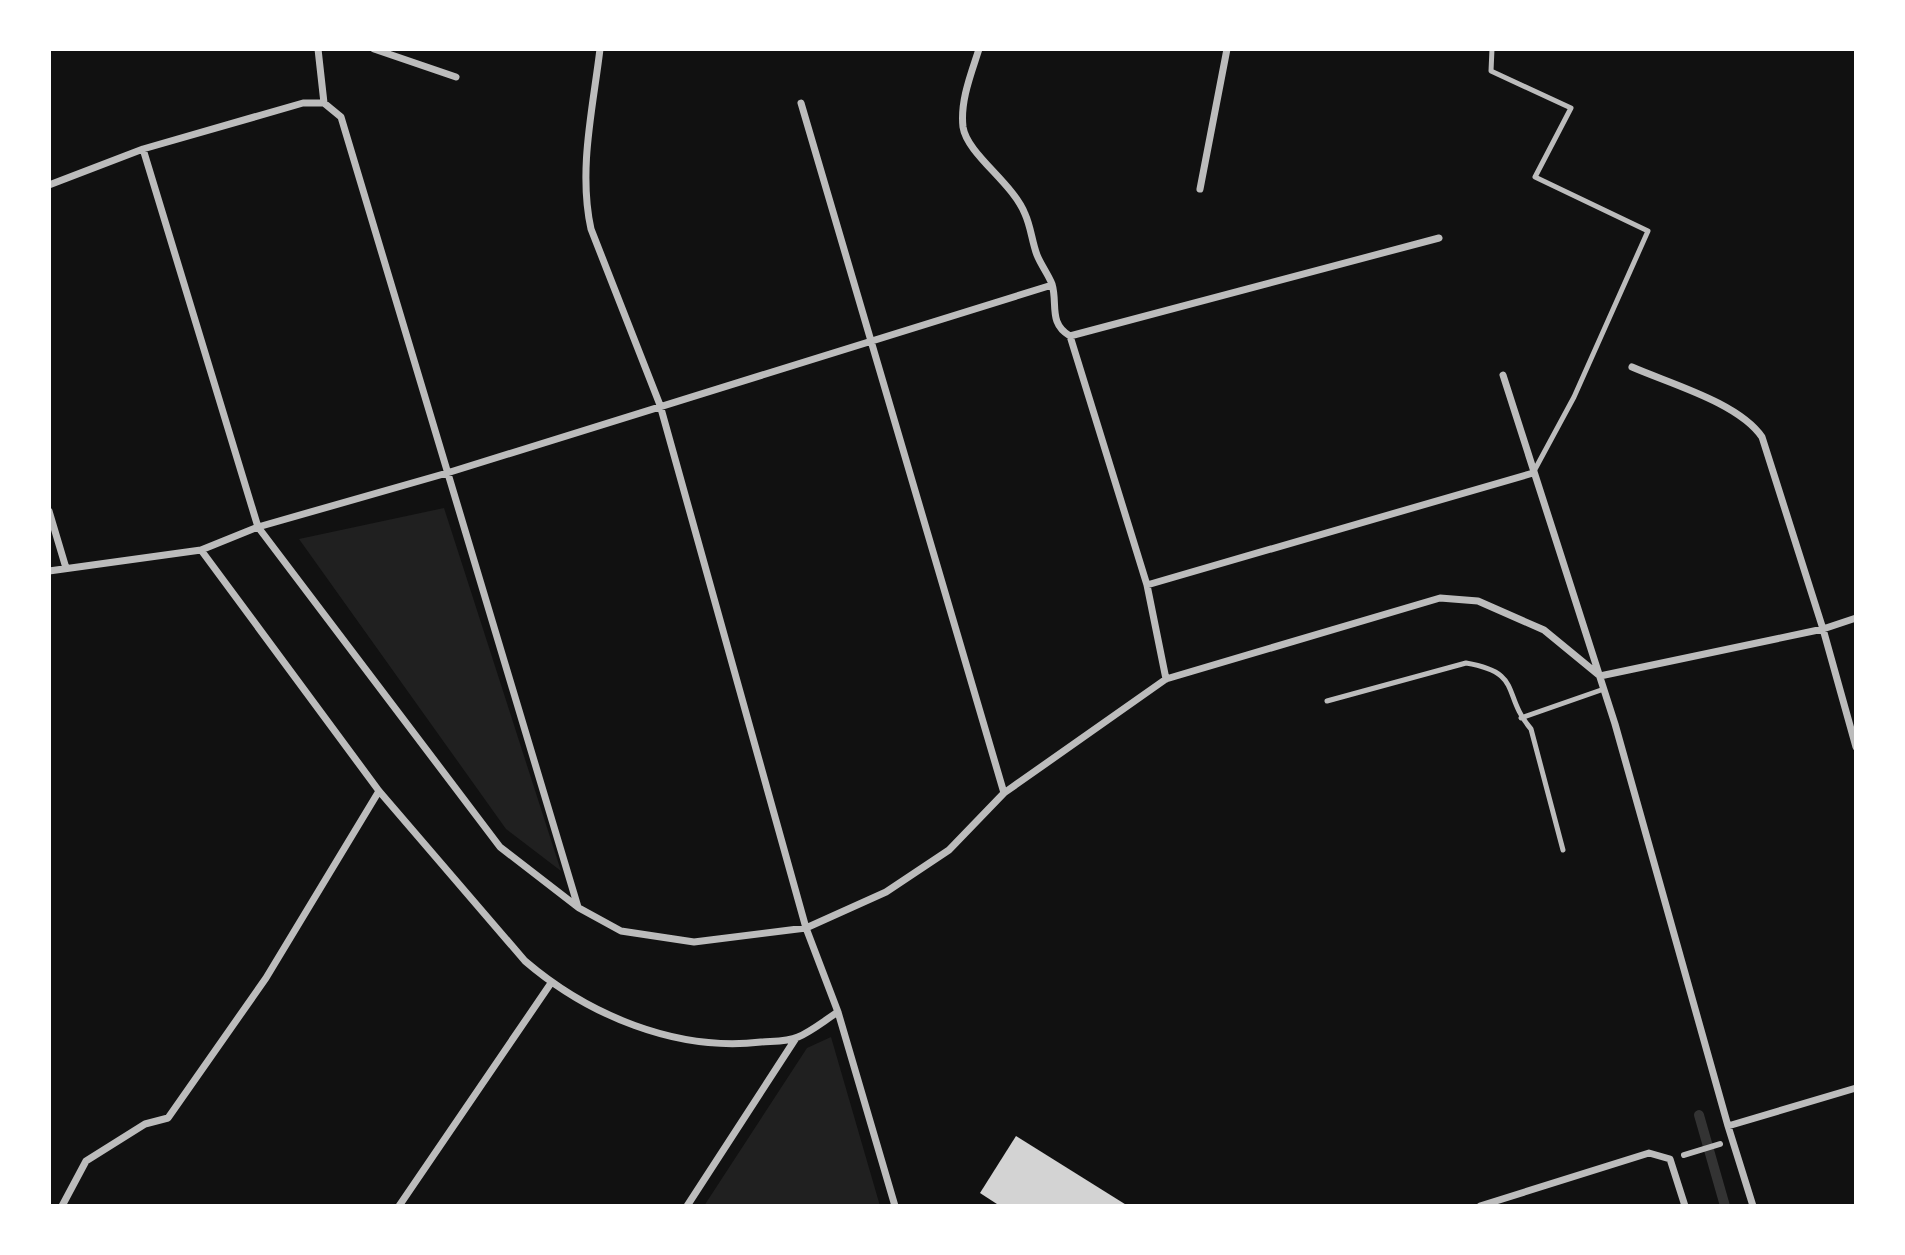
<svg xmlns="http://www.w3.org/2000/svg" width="1905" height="1255" viewBox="0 0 1905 1255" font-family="'Space Grotesk',sans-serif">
  <rect width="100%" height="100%" fill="#111"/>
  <!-- green -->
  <path fill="#202020" d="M444,508l117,363 -55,-42 -207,-290z
    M831,1037l49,169h-176l103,-158z"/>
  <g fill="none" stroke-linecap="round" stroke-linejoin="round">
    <!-- stream -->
    <path stroke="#333" stroke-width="10" d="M1699,1115l26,91"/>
  </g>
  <!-- building -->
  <path fill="#d3d3d3" d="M1016,1136l112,70h-128l-20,-13z"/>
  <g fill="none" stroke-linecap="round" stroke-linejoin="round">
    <!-- service -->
    <path stroke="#bcbcbc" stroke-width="5" d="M1492,49l-1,22 80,37 -36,69 113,54 -74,166 -41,76
      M1327,701l139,-38c58,10 35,31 65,66l32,121
      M1521,718l83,-29"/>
    <!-- pedestrian -->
    <path stroke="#bcbcbc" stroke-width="6" d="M1684,1155l36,-11"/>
    <!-- minor -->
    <path stroke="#bcbcbc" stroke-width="7" d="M318,49l6,54
      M374,49l82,28
      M600,49c-7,59 -22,121 -9,180l69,176 146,523 32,84 57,194
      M979,49c-8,25 -19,52 -16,78 4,27 50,56 62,87 6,13 7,28 12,41 4,10 11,19 15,29 6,20 -4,39 18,52l77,249 19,94
      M801,103l203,690
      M143,149l115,378 242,320 79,61 42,23 73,11 112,-14 80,-36 63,-42 55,-57 162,-114 274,-81 38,3 66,29 56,46 223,-47 33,-11
      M49,185l94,-36 160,-46h21l17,14 237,790
      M1200,189l27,-140
      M1070,336l369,-98
      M1632,367c39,17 107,36 130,70l61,192 33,118
      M1503,375l112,349 113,402 25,80
      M49,511l17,57
      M201,550l178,241 146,170c63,54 151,91 236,81 11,-1 26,0 37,-5 14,-6 27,-17 40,-25
      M49,571l152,-21 57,-23 189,-54 605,-188
      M1147,585l386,-112
      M1728,1126l128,-38
      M62,1206l24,-45 59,-37 23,-6 98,-140 113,-187
      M399,1206l152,-223
      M687,1206l109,-168
      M1480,1206l169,-53 21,6 15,47"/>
  </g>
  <!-- border -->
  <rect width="1905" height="1255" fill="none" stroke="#ffffff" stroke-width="102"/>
</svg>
